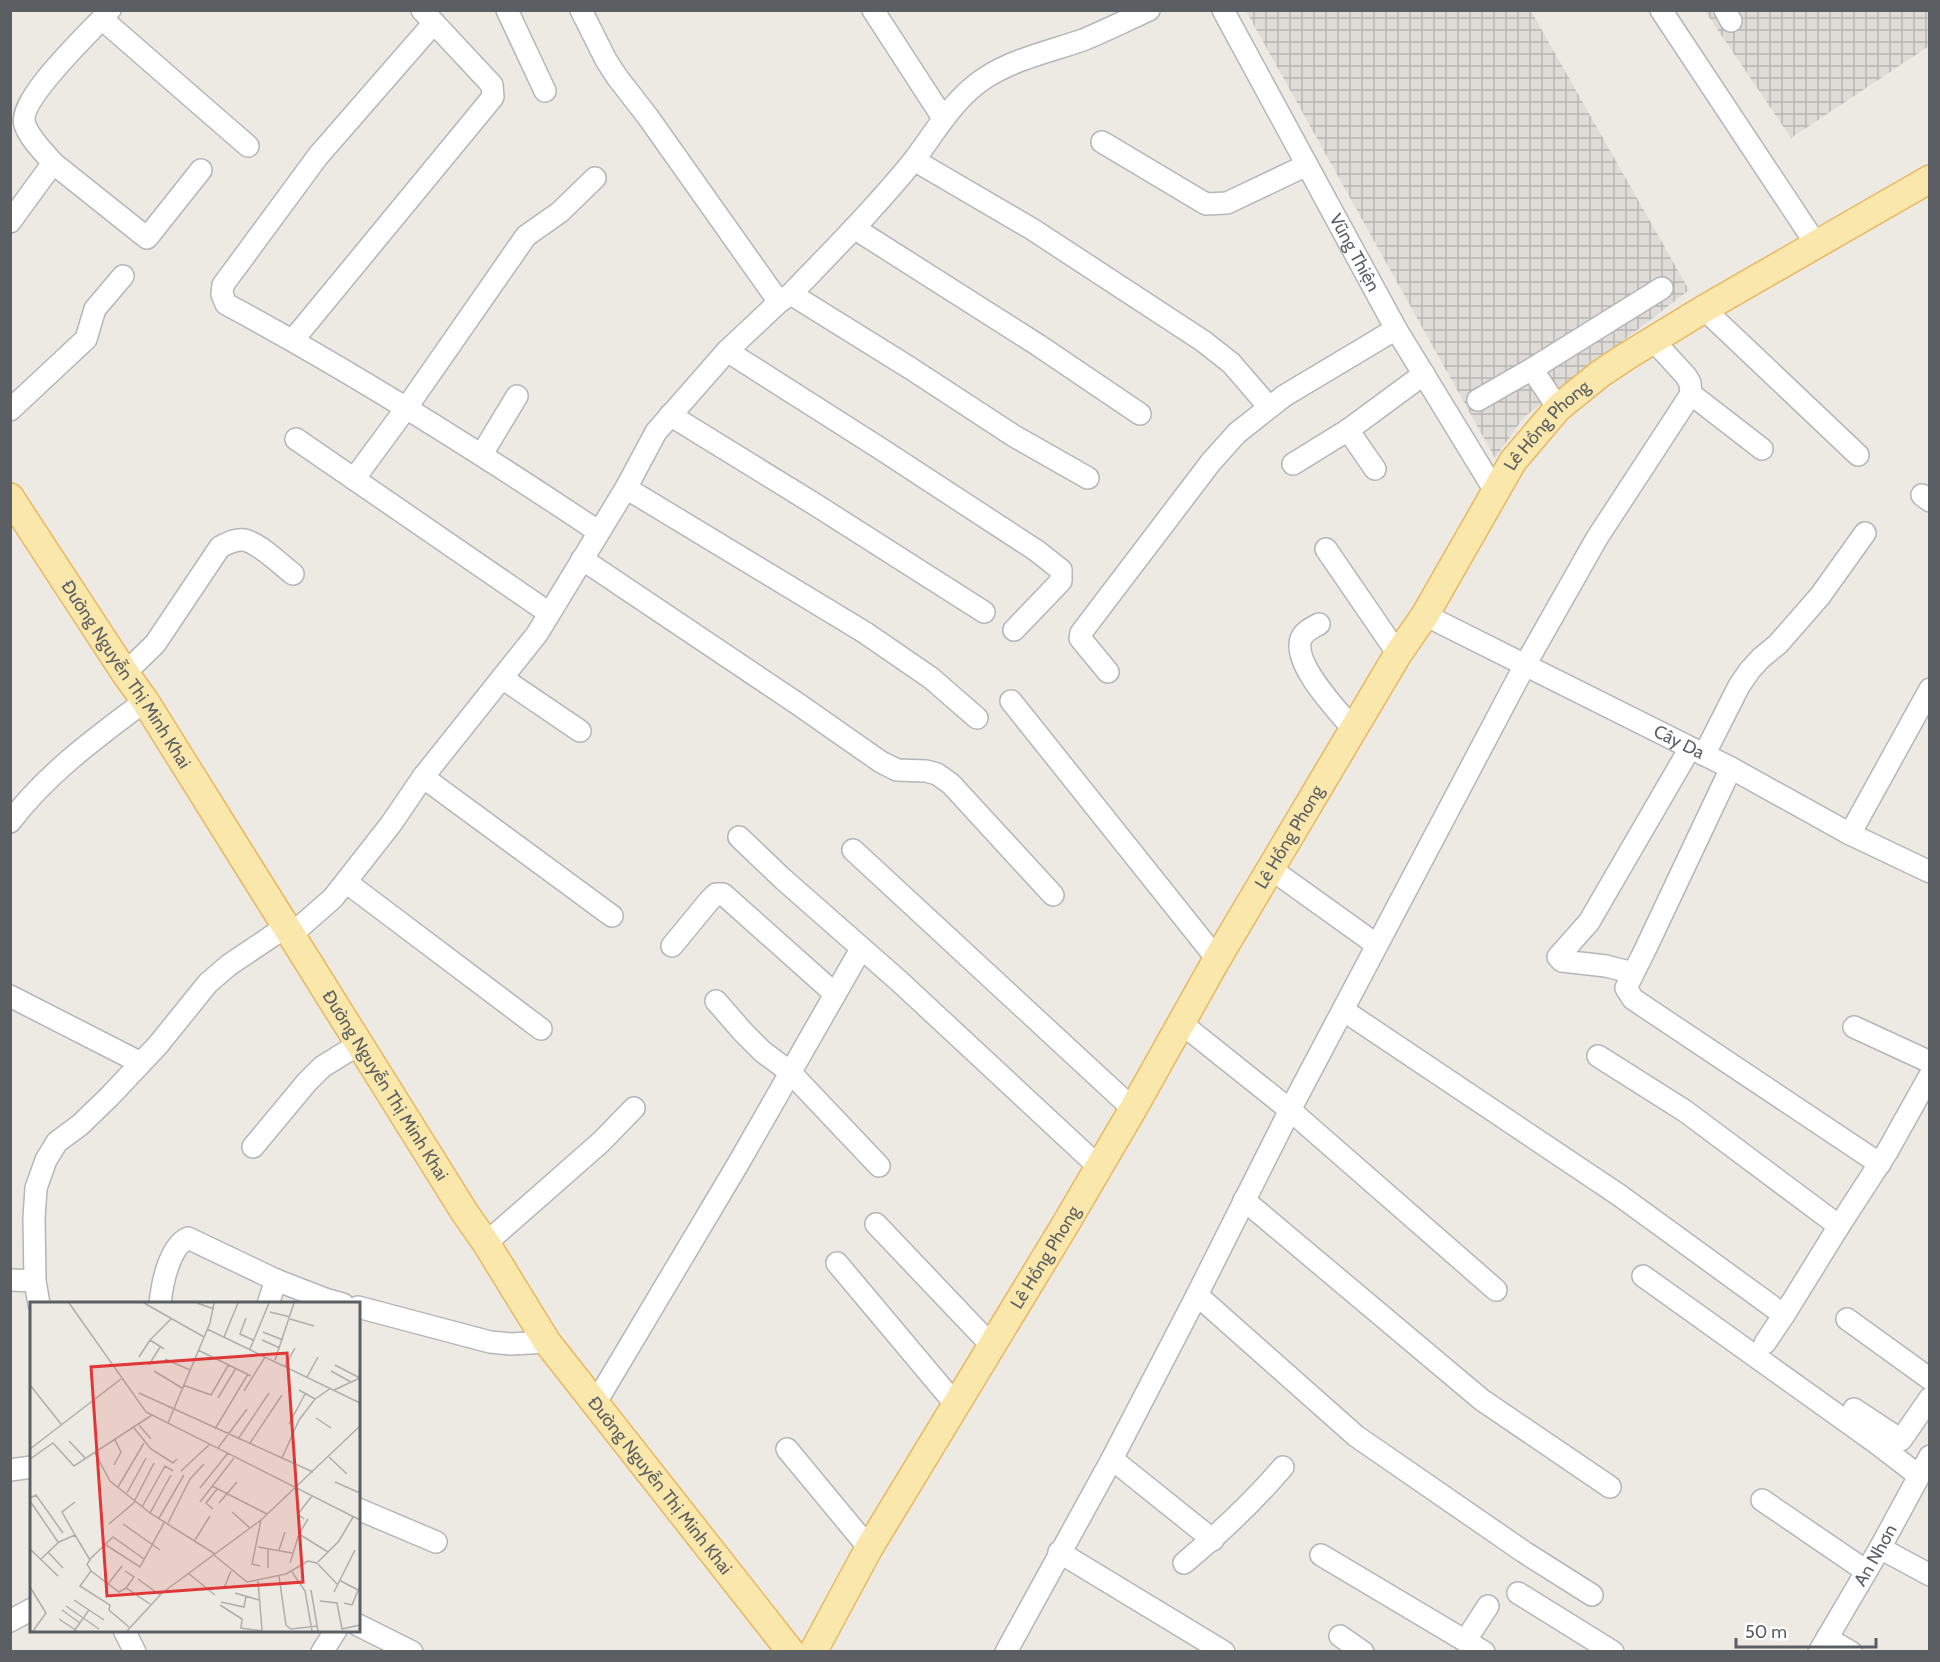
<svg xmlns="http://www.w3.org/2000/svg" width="1940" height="1662" viewBox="0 0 1940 1662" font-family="Cabin,sans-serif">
  <defs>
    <pattern id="industrial-grid" width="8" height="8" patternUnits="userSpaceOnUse" patternTransform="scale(1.5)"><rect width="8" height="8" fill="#dfdcd8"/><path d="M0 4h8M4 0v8" fill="none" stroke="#b8b6b3"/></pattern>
  </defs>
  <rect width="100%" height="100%" fill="#edeae3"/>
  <!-- industrial -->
  <path fill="url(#industrial-grid)" d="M1246,11h285l158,279 -165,127 -29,41z
    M1705,11h224v35l-138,92z"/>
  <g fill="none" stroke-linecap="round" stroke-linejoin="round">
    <defs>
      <g id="minor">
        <path d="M507,10l38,81"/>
        <path d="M581,10l25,50 11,17 31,40 131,185"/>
        <path d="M873,10l70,108"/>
        <path id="s1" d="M1223,10l173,319 99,162"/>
        <path d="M1661,10l155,234"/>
        <path d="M1725,10l6,11"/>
        <path d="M102,19l146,127"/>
        <path d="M433,24l-115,132 -95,129 -1,9 4,10c129,69 252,147 373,228"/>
        <path d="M1102,142l104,62 21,-1 80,-38"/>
        <path d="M914,160l118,69 171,112 28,22 38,44"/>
        <path d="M53,163l94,75 54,-68"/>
        <path d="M10,222l43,-59c-10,-12 -23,-24 -28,-38 -9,-25 67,-94 85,-115"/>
        <path d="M854,228l184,117 102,69"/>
        <path d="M791,294l119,74 104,68 74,42"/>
        <path d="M1704,309l154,146"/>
        <path d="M293,340l200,-243 -1,-12 -70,-75"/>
        <path d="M727,351l154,98 156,102 24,19v11l-47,49"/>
        <path d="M1691,394l71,55"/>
        <path d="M1478,400l54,-31"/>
        <path d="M1558,408l-26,-39 130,-81"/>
        <path d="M10,410l76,-71 9,-30 28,-33"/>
        <path d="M670,415l146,90 168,107"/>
        <path d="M1348,430l27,39"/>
        <path d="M296,439l253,174"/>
        <path d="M482,454l35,-58"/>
        <path d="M1293,464l55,-34 76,-56"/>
        <path d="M354,479l53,-72 119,-171 34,-24 35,-34"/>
        <path d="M626,488l238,144 67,46 46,40"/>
        <path d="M1922,495l8,6"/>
        <path d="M1326,549l72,105"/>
        <path d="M582,559l216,145 83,58 16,8 29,1 11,3 14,10 102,111"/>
        <path id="s2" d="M1425,615l306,153 119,66 80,38"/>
        <path d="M1319,624c-7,4 -15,7 -18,15 -9,25 38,73 53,91"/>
        <path d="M1108,672l-28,-34 1,-5 130,-171 26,-29 47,-37 112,-67"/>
        <path d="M125,673l30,-29 65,-97c8,-4 15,-8 24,-7 14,2 37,25 49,34"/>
        <path d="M502,678l78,53"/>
        <path d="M1011,701l206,258"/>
        <path d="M1704,755l35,-69 11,-16 11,-12 17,-14 42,-48 45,-63"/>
        <path d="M1731,768l-86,182 -19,38 7,11 247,165"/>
        <path d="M423,777l189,139"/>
        <path d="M10,822c37,-49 87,-85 135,-121"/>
        <path d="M1850,834l80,-145"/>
        <path d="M739,837l44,42 116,102 200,186"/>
        <path d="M853,850l280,259"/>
        <path d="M1271,869l106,76"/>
        <path d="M346,882l195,147"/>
        <path d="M292,934l41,-36 58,-74 32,-47 114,-143 89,-146 30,-56 71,-81 52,-49 12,-8c42,-44 85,-87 123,-134 22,-29 40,-62 71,-82 29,-19 66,-27 98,-38 22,-9 44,-20 66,-30"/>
        <path d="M672,946l37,-45 7,-7h7l111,99"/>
        <path d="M1633,973l-27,-7 -44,-5 -4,-4 31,-35 101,-174"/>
        <path d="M10,996l131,67"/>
        <path d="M716,1001l27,31 20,20 27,20 89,94"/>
        <path d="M1343,1010l276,185 165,120"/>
        <path d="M1181,1023l109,87 206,180"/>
        <path d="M1854,1027l76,35"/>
        <path d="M1598,1056l87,55 154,115"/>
        <path d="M253,1147l54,-65 15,-15 37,-23"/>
        <path d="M1244,1200l238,200 128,87"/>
        <path d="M876,1224l116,122"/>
        <path d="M486,1243l115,-101 33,-34"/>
        <path d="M837,1263l120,143"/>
        <path d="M1643,1276l232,166 43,33"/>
        <path d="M10,1280l25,1"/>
        <path d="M1197,1295l159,141 168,116 68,43"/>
        <path d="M39,1304l-4,-23 -1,-63 2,-30 10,-28 11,-18 23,-17 29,-28 49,-52 50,-62 21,-18 58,-39"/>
        <path d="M160,1304c2,-20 9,-57 28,-66l88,42 49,19 18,5"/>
        <path d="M268,1304l8,-24"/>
        <path d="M358,1307l132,35 21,2 36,-2"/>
        <path d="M1847,1319l83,60"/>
        <path d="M1765,1343l19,-28 55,-89 48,-74 43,-77"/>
        <path d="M595,1404l143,-240 123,-215"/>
        <path d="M1854,1409l47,31 29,-42"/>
        <path d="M787,1449l82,99"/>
        <path d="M1112,1459l101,81"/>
        <path d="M10,1470l22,-3"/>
        <path d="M1762,1500l104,71"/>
        <path d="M358,1509l78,33"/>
        <path d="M1880,1548l50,27"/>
        <path d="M1059,1552l165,100"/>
        <path d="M1321,1555l163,97"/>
        <path d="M1184,1563c36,-30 69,-61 99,-96"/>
        <path d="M1518,1593l95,59"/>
        <path d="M10,1621l22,-12"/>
        <path d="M358,1625l54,27"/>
        <path d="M124,1630l11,22"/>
        <path d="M1340,1636l23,16"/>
        <path d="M1827,1638l24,14"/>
        <path d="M1466,1640l22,-34"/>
        <path d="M322,1652l14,-22"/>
        <path d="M1006,1652l106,-193 85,-164 93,-185 235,-445 72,-127 94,-144 -1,-11 -4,-7 -33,-36"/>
        <path id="s3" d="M1819,1652l61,-104 50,-92"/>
      </g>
      <g id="major">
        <path id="s4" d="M10,497l115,176 20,28 320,512 21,30 61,99 244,310"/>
        <path id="s5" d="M813,1652l56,-104 196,-323 68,-116 84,-150 181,-305 27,-39 88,-154 45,-53 42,-34 27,-18 77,-47 226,-130"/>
      </g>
    </defs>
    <!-- minor casing -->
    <use href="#minor" stroke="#b4b6ba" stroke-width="24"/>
    <!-- major casing -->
    <use href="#major" stroke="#eab760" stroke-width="30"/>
    <!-- minor -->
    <use href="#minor" stroke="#fff" stroke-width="21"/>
    <!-- major -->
    <use href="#major" stroke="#fae7ab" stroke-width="27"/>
  </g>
  <g text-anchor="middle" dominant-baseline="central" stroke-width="4.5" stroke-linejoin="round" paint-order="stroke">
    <!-- street labels -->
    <g font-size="18" fill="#5b5f63" stroke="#fff">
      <text stroke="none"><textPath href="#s1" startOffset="276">Vũng Thiện</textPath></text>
      <text stroke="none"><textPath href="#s5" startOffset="1431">Lê Hồng Phong</textPath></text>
      <text stroke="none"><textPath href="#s4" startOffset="212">Đường Nguyễn Thị Minh Khai</textPath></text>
      <text stroke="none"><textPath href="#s2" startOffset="284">Cây Da</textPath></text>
      <text stroke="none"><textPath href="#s5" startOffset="944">Lê Hồng Phong</textPath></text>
      <text stroke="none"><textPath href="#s4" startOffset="698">Đường Nguyễn Thị Minh Khai</textPath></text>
      <text stroke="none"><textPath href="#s5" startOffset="458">Lê Hồng Phong</textPath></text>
      <text stroke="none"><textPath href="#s4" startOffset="1184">Đường Nguyễn Thị Minh Khai</textPath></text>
      <text stroke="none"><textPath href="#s3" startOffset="112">An Nhơn</textPath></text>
    </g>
  </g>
  <!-- overview -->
  <g transform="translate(30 1302)">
    <rect width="330" height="330" fill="#edeae3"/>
    <path fill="none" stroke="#afaeac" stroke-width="1.5" d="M39,1l77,109 214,108M114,1l60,34M167,1l17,6M240,10l20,5M216,16l-6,16 13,6M260,17l24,7M177,27l153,74M233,30l20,8M194,35l14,-34M232,38l18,8M134,47l-14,-9 21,-21M220,47l19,-46M168,48l53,26M109,55l11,-17M135,57l25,11M245,58l19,-57M119,63l11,-18M305,63l25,13M255,64l10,-18M124,69l28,17M301,69l20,11M277,75l11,-20M0,83l31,39M153,83l28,10 18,-31M269,88l16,9M304,88l26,-12M214,89l21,-34M109,91l174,79M188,96l18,-30M286,116l15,10M138,121l42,-100 4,-20M259,122l16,-30M109,123l12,14M104,126l17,21 22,14 4,-4M185,127l33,-55M208,137l31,-46M39,139l17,18M220,141l32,-48M188,146l29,-39M0,147l91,-70M65,151l15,28 40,32 65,41M299,155l18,17M252,156l17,-38 16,-21 16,-11M0,157l23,-16 21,23 78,-51M84,163l7,-13 -6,-12M151,169l29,-27M305,180l25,11M182,184l55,28M88,185l26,-44M170,186l28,-35M97,191l19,-35M0,196l6,-3 27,38M105,198l19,-37M0,199l28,41M170,200l34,-44M189,201l18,-21M112,205l23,-41 8,5M183,207l-7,-6 11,-14M202,210l18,16M120,211l21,-38M129,216l25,-43M274,217l-6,-5 14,-18M138,221l22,-44 14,-15M79,222l27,-23M93,222l37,26M269,232l29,18M45,233l-13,-23 13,-10M165,238l15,-24M76,243l34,22 25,-46M228,245l34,6M238,246v20M0,247l28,27M249,248l6,-18M18,250l15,16M184,253l33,27 39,-8 22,-13 9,2M11,257l18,-17 16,-7 15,25 -3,4 4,7 28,21 7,-4 24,16M60,257l23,-22 31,22M288,260l21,-21 14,-24M260,261l9,-29 9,-15M287,261l20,21M230,264l-8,-2 9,-44M61,269l-11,15 30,19 -1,5 20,17M95,269l9,6 -8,11M262,270l13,19 7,40M158,271l27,22M249,274l7,49 5,4 27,-3M108,277l22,16M309,278l19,10M228,279l4,49M78,282l14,-18M0,285l16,26 -13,18M194,286l7,-17M281,288l7,41M304,290l21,-42M205,291l24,7M44,298l30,20M290,299l17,2 5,26 18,-4M191,300l23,5 2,-11M314,301l8,2 8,-19M190,303l22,14 -1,9 21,3M36,304l33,23M32,308l18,13M29,317l18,12M44,329l15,-21M97,329l35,-38 99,-73 99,-94"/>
    <path fill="#e03738" fill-opacity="0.15" stroke="#e03738" stroke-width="3" d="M257,51l16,229 -196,14 -16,-229z"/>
    <rect width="330" height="330" fill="none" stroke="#5b5f63" stroke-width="3"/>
  </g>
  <!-- border -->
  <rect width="1940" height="1662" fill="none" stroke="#5b5f63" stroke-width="24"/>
  <!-- scale -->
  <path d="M1736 1638v9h140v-9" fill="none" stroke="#5b5f63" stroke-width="3"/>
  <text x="1745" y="1638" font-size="18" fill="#5b5f63" stroke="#ffffff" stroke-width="4.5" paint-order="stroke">50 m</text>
</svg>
